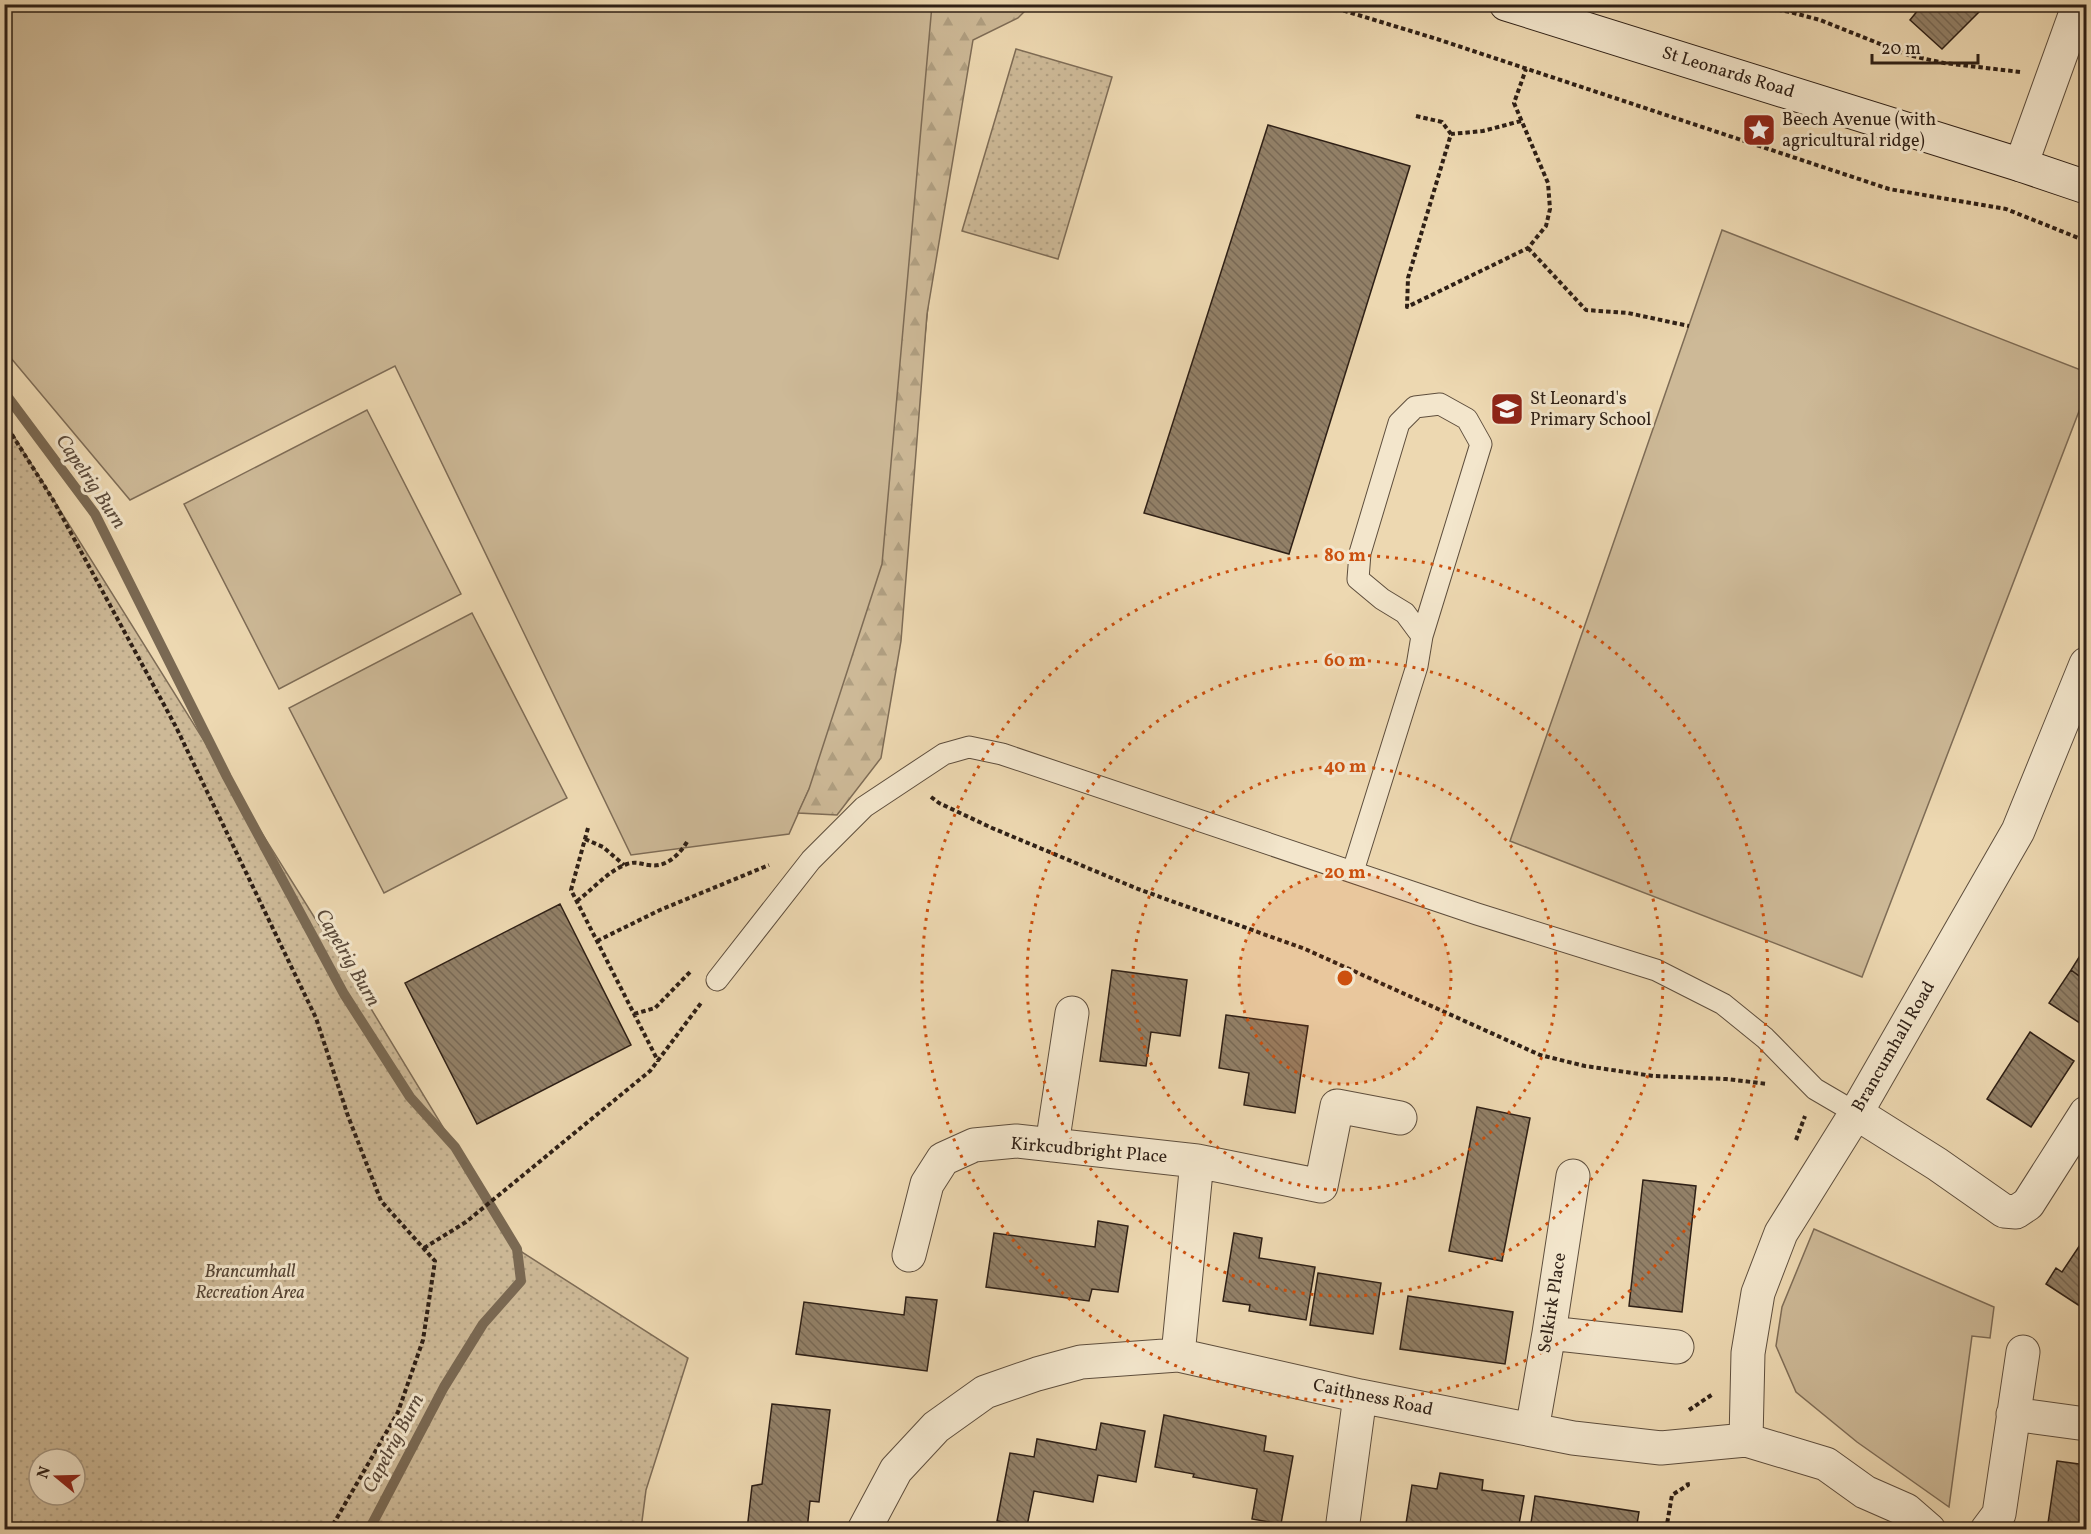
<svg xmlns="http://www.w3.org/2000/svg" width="2091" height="1534" viewBox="0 0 2091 1534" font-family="Vollkorn,serif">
  <defs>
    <pattern id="forest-firs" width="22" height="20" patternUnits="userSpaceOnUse" patternTransform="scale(1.5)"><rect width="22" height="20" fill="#cdb997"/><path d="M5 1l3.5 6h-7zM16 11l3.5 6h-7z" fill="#b09f81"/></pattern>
    <pattern id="park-dots" width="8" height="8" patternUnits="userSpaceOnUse" patternTransform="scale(1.5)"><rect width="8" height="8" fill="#cdb997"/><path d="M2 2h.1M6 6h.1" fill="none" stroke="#b09f81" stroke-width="1.8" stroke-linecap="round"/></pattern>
    <pattern id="building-back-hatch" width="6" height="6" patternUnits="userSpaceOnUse" patternTransform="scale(1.5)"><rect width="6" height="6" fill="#928067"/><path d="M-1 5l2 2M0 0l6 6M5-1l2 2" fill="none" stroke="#786854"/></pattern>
  </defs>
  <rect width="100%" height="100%" fill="#edd8b1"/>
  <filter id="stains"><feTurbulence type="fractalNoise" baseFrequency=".00333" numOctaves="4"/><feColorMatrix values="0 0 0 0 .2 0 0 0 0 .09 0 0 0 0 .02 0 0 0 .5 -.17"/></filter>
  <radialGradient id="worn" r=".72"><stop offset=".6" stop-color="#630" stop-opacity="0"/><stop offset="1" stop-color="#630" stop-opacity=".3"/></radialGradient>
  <!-- green -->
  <path fill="#cdb997" stroke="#7e6c56" stroke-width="1.5" d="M4,5h954l-58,581 -111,248 -158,21 -236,-489 -265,134 -125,-149z
    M1722,230l364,142v21l-224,584 -352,-136z
    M367,410l94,184 -182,95 -95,-185z
    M472,613l95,185 -183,95 -95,-185z
    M1814,1229l180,78 -4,31 -18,-2 -23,171 -92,-65 -61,-50 -20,-46 6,-39z"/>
  <!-- forest -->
  <path fill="url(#forest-firs)" stroke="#7e6c56" stroke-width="1.5" d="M932,5h99l-13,13 -45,22 -46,274 -26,327 -20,117 -44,57 -39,-2 11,-24 73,-225z"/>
  <!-- park -->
  <path fill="url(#park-dots)" stroke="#7e6c56" stroke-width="1.5" fill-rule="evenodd" d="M1016,49l96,28 -54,182 -96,-28z
    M5,422l351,562 161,265 171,109 -42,132 -5,39h-636zM39,1459h36v36h-36z"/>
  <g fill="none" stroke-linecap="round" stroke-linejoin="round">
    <!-- stream -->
    <path stroke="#7a6953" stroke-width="10" d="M4,392l91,122 132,263 117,217 66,103 45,50 62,102 4,32 -38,43 -39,63 -75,143"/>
  </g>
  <!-- building -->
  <path fill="url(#building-back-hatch)" stroke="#2f2016" stroke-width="1.5" d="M1923,4h58l3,3 -42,42 -32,-29z
    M1268,125l142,41 -121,388 -145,-41z
    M560,904l71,141 -154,79 -72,-141z
    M2086,946v35l-15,-11z
    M1112,970l75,10 -7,56 -29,-4 -5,34 -46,-5z
    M2071,970l15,11v46l-37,-24z
    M1226,1015l82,11 -13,87 -51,-8 5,-32 -30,-5z
    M2030,1032l44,29 -43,66 -44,-28z
    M1477,1107l53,11 -28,143 -53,-10z
    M1643,1180l53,6 -14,126 -53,-6z
    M1098,1221l30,5 -10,66 -26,-3 -3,12 -103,-14 8,-54 101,14z
    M1234,1233l28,5 -3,20 56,9 -9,53 -57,-9 1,-6 -27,-4z
    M2086,1236v74l-40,-26 10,-16 6,4z
    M1318,1273l63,10 -8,51 -63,-9z
    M1408,1296l105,16 -8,52 -105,-15z
    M906,1297l31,3 -10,71 -131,-17 8,-52 100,13z
    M772,1404l58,6 -11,92 -9,-1 -3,29h-60l5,-44 10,-2z
    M1164,1415l102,21 -2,15 29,5 -12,68 -29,-5 5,-30 -64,-12 1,-3 -39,-7z
    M1101,1423l44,8 -9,51 -38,-7 -5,27 -59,-11 -7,35 -30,-5 13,-68 24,4 3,-18 59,11z
    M2057,1461l29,4v65h-39z
    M1440,1473l43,7 -1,10 42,6 -6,34h-72l-10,-2v2h-31l7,-45 25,4z
    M1535,1496l104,16 -3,18h-106z"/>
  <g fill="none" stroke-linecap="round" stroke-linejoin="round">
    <defs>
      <path id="lane" d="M1353,871l64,-205 5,-30 59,-192 -14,-25 -27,-15 -25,3 -16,16 -39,130 -2,26 24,20 23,14 17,23
        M717,980l94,-120 53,-53 80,-53 25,-7 33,7 475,160 179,56 67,34 42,34 50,51 41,24"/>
      <path id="street" d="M2021,165l58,-161
        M1856,1113l81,51 67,47 12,1 12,-8 58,-91
        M1052,1145l20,-132
        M1197,1161l124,25 16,-80 63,12
        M909,1255l18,-71 16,-25 31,-14 42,-4 181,20 -19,194
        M1549,1333l128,14
        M2013,1414l73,10
        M1532,1430l17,-97 24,-157
        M1746,1440l2,-87 10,-60 23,-60 75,-120 162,-282 68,-167
        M864,1530l32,-60 40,-43 49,-35 52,-18 44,-12 97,-7 182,41 213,42 88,10 85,-8 80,24 39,28 41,18 23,20
        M1342,1530l18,-134
        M1987,1530l12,-16 24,-162"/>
      <path id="secondary" d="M1506,4l515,161 65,22"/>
    </defs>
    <!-- lane casing -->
    <use href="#lane" stroke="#5e4e3d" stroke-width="23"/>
    <!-- street casing -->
    <use href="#street" stroke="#5e4e3d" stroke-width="35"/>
    <!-- secondary casing -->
    <use href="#secondary" stroke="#2f2016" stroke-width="35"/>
    <!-- path -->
    <path stroke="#2f2016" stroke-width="4" stroke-dasharray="4.5 3" stroke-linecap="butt" d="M1322,4l115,35 452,150 117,20 80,32
      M1748,4l42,8 30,8 88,35 36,8 76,9
      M1790,12l6,-8
      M1416,116l26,6 9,12
      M1521,121l-38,10 -32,3 -43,144 -1,29 121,-59 18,-22 4,-17 -2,-26 -34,-80 12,-34
      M1528,248l58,62 42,3 61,13
      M4,422l48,76 124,229 140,291 32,98 33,85 54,60 -12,79 -25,72 -68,118
      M931,797l8,6 53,25 146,61 167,60 235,106 45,11 68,10 73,3 42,5
      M588,828l-17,62 87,171
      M585,839l18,8 21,18
      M577,901c16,-12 31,-30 50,-37 10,-3 13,0 22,1 17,3 30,-10 38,-23
      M597,941l63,-31 109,-45
      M634,1014l21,-6 35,-36
      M1796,1140l9,-24
      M424,1248l42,-26 184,-151 51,-68
      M1689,1410l24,-16
      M1666,1530l6,-35 16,-10 -1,-5"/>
    <!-- lane -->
    <use href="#lane" stroke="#f3e6cc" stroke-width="21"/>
    <!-- street -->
    <use href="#street" stroke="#f3e6cc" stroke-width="33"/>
    <!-- secondary -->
    <use href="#secondary" stroke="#f3e6cc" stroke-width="33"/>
  </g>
  <!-- distance rings -->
  <circle cx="1345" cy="978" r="106" fill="#cc500e" fill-opacity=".12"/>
  <g fill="none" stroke="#cc500e" stroke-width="3" stroke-dasharray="3 6">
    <circle cx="1345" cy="978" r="106"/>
    <circle cx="1345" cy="978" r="212"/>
    <circle cx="1345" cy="978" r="318"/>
    <circle cx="1345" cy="978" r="423"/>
  </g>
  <!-- icons -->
  <defs>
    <symbol id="sight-square" viewBox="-11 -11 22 22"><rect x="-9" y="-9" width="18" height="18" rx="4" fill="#8f2418" stroke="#f3e6cc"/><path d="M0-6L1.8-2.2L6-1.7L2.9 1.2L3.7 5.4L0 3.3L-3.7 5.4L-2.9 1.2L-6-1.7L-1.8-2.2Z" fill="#fff"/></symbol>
    <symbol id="school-square" viewBox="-11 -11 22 22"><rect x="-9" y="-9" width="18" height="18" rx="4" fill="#8f2418" stroke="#f3e6cc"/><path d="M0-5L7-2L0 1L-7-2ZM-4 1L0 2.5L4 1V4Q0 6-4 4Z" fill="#fff"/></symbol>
  </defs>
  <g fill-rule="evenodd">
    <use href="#sight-square" x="1740" y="111" width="38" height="38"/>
    <use href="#school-square" x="1488" y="390" width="38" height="38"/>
  </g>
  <g text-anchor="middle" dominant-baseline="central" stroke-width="6" stroke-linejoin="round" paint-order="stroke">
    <!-- street labels -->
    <g font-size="18" fill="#2f2016" stroke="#f3e6cc">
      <text transform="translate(1728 73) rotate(17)">St Leonards Road</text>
      <text transform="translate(1894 1047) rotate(-60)">Brancumhall Road</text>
      <text transform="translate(1089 1151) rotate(5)">Kirkcudbright Place</text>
      <text transform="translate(1553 1303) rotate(-81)">Selkirk Place</text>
      <text transform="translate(1373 1398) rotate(12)">Caithness Road</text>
    </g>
    <!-- poi labels -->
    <g font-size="18" fill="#2f2016" stroke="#f3e6cc" text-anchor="start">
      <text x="1782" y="120">Beech Avenue (with<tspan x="1782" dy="21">agricultural ridge)</tspan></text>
      <text x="1530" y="399">St Leonard's<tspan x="1530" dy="21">Primary School</tspan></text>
    </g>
    <!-- park labels -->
    <g font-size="18" font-style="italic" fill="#564636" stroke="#f3e6cc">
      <text x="250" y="1272">Brancumhall<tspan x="250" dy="21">Recreation Area</tspan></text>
    </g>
    <!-- water labels -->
    <g font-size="20" font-style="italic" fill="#5b4a3a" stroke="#f3e6cc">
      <text transform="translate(90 482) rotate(56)">Capelrig Burn</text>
      <text transform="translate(347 958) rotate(60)">Capelrig Burn</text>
      <text transform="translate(394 1444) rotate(-62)">Capelrig Burn</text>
    </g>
  </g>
  <circle cx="1345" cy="978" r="9" fill="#cc500e" stroke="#f3e6cc" stroke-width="3"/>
  <g font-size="18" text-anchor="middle" font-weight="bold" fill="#cc500e" stroke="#f3e6cc" stroke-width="6" stroke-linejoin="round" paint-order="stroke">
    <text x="1345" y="561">80 m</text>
    <text x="1345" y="666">60 m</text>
    <text x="1345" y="772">40 m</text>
    <text x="1345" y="878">20 m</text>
  </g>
  <!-- margin -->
  <rect width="2091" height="1534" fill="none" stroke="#edd8b1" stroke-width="24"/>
  <rect x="6" y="6" width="2079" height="1522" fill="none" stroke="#2f2016" stroke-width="3"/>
  <rect x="12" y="12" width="2067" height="1510" fill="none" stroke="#2f2016" stroke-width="1.5"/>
  <!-- north arrow -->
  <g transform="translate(57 1477) rotate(289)"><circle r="28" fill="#f3e6cc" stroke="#a59783" stroke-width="1.5"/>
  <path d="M0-4.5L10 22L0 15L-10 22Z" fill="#8f2418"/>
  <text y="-9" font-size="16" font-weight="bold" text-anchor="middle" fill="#2f2016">N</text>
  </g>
  <!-- scale -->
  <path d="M1872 54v9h106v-9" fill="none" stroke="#2f2016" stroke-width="3"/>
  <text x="1881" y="54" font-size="18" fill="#2f2016" stroke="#f3e6cc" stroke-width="4.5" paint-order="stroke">20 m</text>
  <rect width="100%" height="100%" filter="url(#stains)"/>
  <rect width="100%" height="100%" fill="url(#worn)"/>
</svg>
